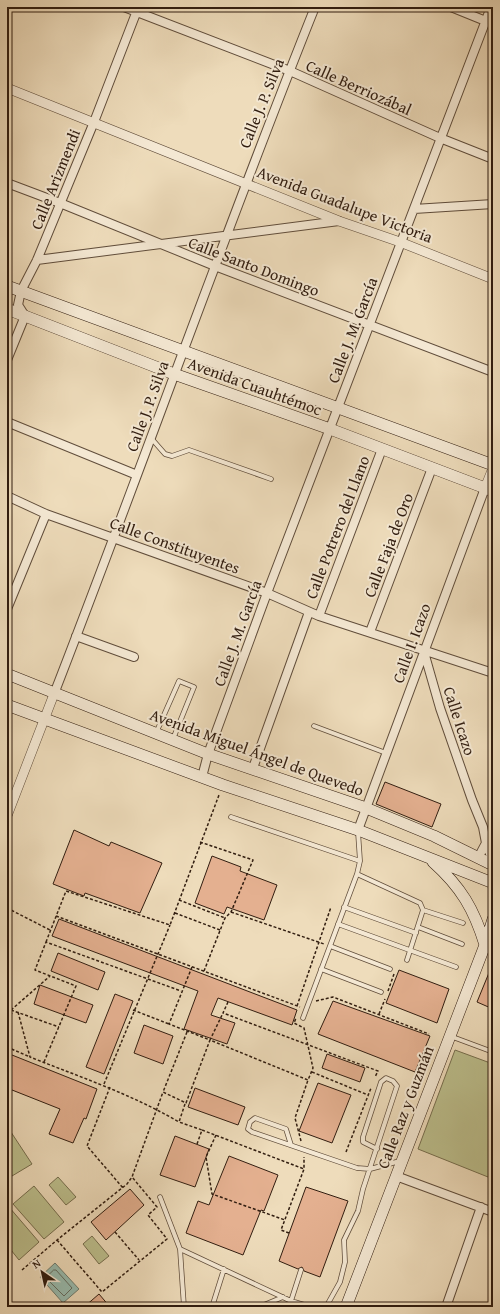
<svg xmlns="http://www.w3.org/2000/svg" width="500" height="1314" viewBox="0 0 500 1314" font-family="'Gentium Book Plus',serif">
  <rect width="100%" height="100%" fill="#eedcbb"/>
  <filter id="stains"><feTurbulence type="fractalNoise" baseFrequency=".005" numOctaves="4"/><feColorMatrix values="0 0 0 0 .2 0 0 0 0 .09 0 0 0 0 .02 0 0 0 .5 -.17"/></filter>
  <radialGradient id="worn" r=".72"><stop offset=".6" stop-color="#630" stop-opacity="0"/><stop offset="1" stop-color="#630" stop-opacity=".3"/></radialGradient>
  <!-- green -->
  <path fill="#bcbf8d" stroke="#766e4e" d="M455,1050l38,14v115l-75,-30z
    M7,1126l25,38 -25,15z
    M58,1177l18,20 -10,8 -17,-20z
    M34,1186l30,36 -20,17 -31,-35z
    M9,1207l30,35 -20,18 -12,-15v-36z
    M92,1236l17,20 -10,8 -16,-20z"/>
  <!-- water -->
  <path fill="#99bcaf" stroke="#6f7c6f" d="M55,1263l24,26 -16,14 -23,-26z"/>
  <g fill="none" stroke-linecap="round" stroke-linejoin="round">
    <!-- shore -->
    <path stroke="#656c60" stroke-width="1" d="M54,1270h2l16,18 -8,8 -18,-18z"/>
  </g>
  <!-- building -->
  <path fill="#e4b090" stroke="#311d10" d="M385,782l56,22 -9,23 -56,-23z
    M74,830l35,16 2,-4 51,21 -22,50 -55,-20 -1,3 -31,-12z
    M212,856l29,11 -1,4 37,14 -13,35 -37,-13 -3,7 -29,-11z
    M59,919l238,91 -5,15 -74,-27 -7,17 24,8 -8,21 -43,-15 14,-38 -146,-55z
    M58,953l47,19 -7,18 -47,-19z
    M493,963v46l-16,-7z
    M399,970l50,19 -12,34 -51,-20z
    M40,985l53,20 -7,18 -52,-19z
    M115,994l18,7 -29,73 -18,-7z
    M333,1001l97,35 -15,36 -97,-38z
    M144,1025l29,11 -10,28 -29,-11z
    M7,1053l90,36 -11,30 -2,-1 -11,25 -24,-9 11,-25 -53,-21z
    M327,1054l38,14 -5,14 -38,-14z
    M318,1083l33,12 -19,48 -33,-12z
    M195,1088l50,19 -7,18 -50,-18z
    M175,1136l34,13 -14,38 -35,-12z
    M229,1156l49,19 -14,36 -3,-1 -18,45 -57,-22 12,-32 11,4z
    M306,1187l42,14 -28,76 -16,-6 -2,-4 -4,2 -19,-8z
    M130,1189l14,16 -38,35 -15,-18z
    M99,1294l11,13h-26z"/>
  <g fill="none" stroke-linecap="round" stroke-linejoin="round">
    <defs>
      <path id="service" d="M151,438l14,16 7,2 17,-6 82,29
        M314,726l72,27
        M156,733l23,-52 15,6 -21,52
        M231,817l129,44
        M357,874l63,29 3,7 -16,50
        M344,907l72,26
        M423,910l40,13
        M338,924l118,43
        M418,927l44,17
        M330,946l60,23
        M321,969l60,23
        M303,1018l54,-144 3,-13 -2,-29
        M450,1036l43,16
        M291,1145l-5,-16 -31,-11 -5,4 -2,7 4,3 105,36 13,1 30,-8
        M160,1197l20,52 4,58
        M180,1249l111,52 20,6
        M291,1301l10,-31
        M212,1307l12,-38
        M259,1307l24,-10
        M326,1307l14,-25 5,-20 -1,-22 14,-29 5,-22 34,-103 -4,-5 -7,-3 -5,4 -18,55v5l14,7"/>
      <path id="minor" d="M124,7l166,64 150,67 53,21
        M451,7l42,17
        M7,183l53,20 155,63 278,106
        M414,209l79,-5
        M37,260l302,-39
        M7,360l18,-44 -7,-11 3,-14 16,-31 57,-138 44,-114
        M7,422l130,53
        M7,496l39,18 221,79 52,23 174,57
        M7,609l39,-95
        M319,616l63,-167
        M370,632l62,-164
        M76,636l58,21
        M424,652l16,56 32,92 11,27 3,16 -8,15
        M54,694c89,-229 170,-460 261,-687
        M253,768l56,-156
        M202,777l6,-23 59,-161 224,-586
        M358,830l127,-342
        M486,843l7,19
        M396,1176l97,36
        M446,1307l35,-100"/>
      <path id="tertiary" d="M7,88l332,133 61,21 93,37
        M485,488l8,-20
        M7,816l47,-122"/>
      <path id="secondary" d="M7,286l486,179
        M7,309l167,65 156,55 163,62
        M7,674l201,80 158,54 68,28 59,29
        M7,705l216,80 135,45 135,53
        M433,862c28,25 41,47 52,83
        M346,1307l139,-362 8,-26"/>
    </defs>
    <!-- service casing -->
    <use href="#service" stroke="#604d3b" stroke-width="5.5"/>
    <!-- minor casing -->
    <use href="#minor" stroke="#604d3b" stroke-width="10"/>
    <!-- tertiary casing -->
    <use href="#tertiary" stroke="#604d3b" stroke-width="10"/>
    <!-- secondary casing -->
    <use href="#secondary" stroke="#311d10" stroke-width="12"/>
    <!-- path -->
    <path stroke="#311d10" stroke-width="1.5" stroke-dasharray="3 2" stroke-linecap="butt" d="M200,842l53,18 -22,52 -6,6 -21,53
      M179,900l46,18
      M7,908l43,22
      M231,912l93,32
      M175,913l45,17
      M56,916l244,91
      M46,942l20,-51 104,34 49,-130
      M192,967l-23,57 41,16 13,-27
      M388,991l6,-17
      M316,1001l17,-4 96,37
      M228,1002l-5,11 155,58 -3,6
      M297,1006l34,-99
      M11,1010l39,-34
      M11,1010l48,17
      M133,1010l36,14
      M18,1012l12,45c50,20 101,37 149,65
      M379,1014l6,-15
      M7,1025l6,-15
      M187,1032l-24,60 23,11 24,-63 98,40 5,-12 -9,-40 -10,-5 2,-5
      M7,1047l23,10
      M44,1062l32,-76 -41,-16 11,-28 135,49
      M312,1072l56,23
      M104,1084l66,-159
      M110,1087l-23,59 36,42
      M185,1104l-6,18 23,8
      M216,1135l-10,22 6,37 73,26
      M301,1141l-6,-23 13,-38
      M197,1144l5,-14 102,39
      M346,1152l25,-64
      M115,1232l24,28
      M289,1233l-8,-3 23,-61v-12
      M57,1240l45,52 65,-53 -19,-24 9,-8 -25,-30
      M22,1270l35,-30 70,-56 5,-7 31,-85"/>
    <!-- service -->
    <use href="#service" stroke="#f4e8d3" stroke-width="4"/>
    <!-- minor -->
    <use href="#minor" stroke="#f4e8d3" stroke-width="8"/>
    <!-- tertiary -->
    <use href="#tertiary" stroke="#f4e8d3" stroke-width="9"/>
    <!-- secondary -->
    <use href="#secondary" stroke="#f4e8d3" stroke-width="11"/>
  </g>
  <g text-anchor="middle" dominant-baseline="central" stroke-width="4" stroke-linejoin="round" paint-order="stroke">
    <!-- street labels -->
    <g font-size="16" fill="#311d10" stroke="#f4e8d3">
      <text transform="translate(359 87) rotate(24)">Calle Berriozábal</text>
      <text transform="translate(261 103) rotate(-68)">Calle J. P. Silva</text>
      <text transform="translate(55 179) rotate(-68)">Calle Arizmendi</text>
      <text transform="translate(345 204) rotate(21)">Avenida Guadalupe Victoria</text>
      <text transform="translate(254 266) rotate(21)">Calle Santo Domingo</text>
      <text transform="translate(352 330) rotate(-69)">Calle J. M. García</text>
      <text transform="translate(255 386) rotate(20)">Avenida Cuauhtémoc</text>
      <text transform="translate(147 406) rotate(-70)">Calle J. P. Silva</text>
      <text transform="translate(337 527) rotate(-69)">Calle Potrero del Llano</text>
      <text transform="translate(175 545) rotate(20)">Calle Constituyentes</text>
      <text transform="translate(388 545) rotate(-69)">Calle Faja de Oro</text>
      <text transform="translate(237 633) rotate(-70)">Calle J. M. García</text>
      <text transform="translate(411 643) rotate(-70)">Calle I. Icazo</text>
      <text transform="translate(460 721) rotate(72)">Calle Icazo</text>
      <text transform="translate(257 752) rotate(20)">Avenida Miguel Ángel de Quevedo</text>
      <text transform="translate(405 1107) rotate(-69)">Calle Raz y Guzmán</text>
    </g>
  </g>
  <!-- margin -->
  <rect width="500" height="1314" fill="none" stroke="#eedcbb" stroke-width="24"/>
  <rect x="8" y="8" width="484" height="1298" fill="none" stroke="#311d10" stroke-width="2"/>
  <rect x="12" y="12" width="476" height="1290" fill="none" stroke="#311d10"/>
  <!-- north arrow -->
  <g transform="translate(42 1272) rotate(326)" stroke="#f4e8d3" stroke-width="3" paint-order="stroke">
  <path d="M0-3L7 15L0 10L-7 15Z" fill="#311d10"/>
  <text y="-6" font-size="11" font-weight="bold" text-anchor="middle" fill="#311d10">N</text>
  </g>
  <rect width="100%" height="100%" filter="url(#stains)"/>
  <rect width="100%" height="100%" fill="url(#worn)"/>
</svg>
